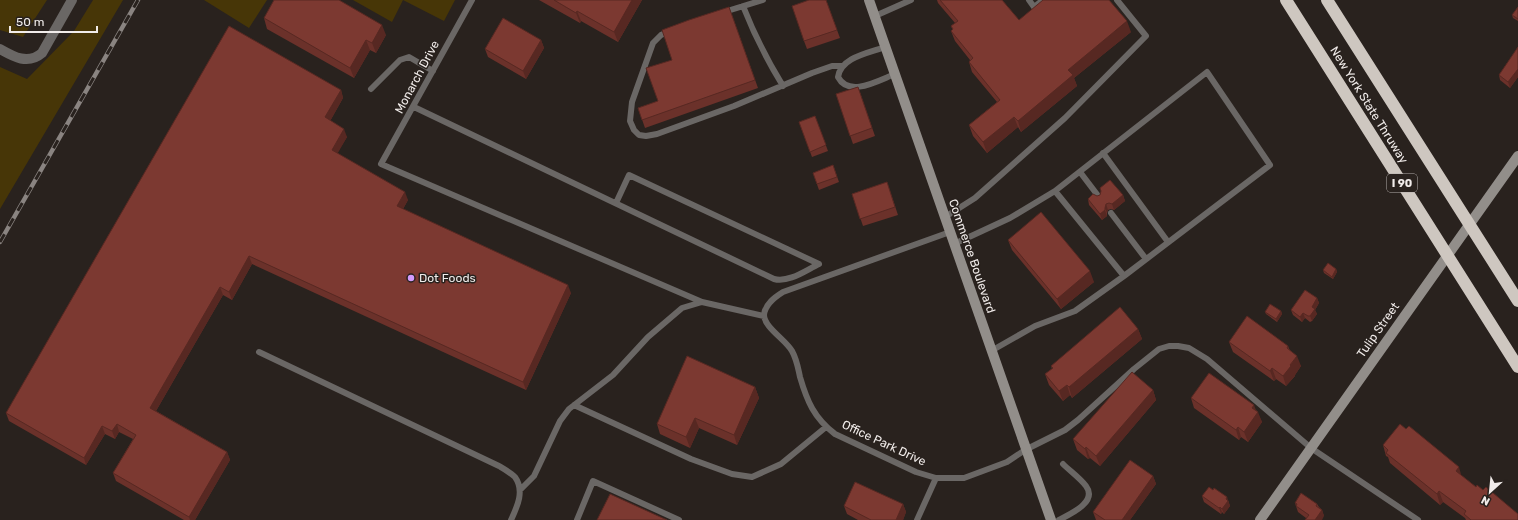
<svg xmlns="http://www.w3.org/2000/svg" width="1518" height="520" viewBox="0 0 1518 520" font-family="Rubik,sans-serif">
  <rect width="100%" height="100%" fill="#29221e"/>
  <!-- green -->
  <path fill="#473607" d="M0,0h47l-24,37 -23,-7z
    M93,0h30l-123,209v-142l27,12 47,-48z
    M204,0h63l-18,28z
    M353,0h102l-11,21 -41,-21 -11,22z"/>
  <g fill="none" stroke-linecap="round" stroke-linejoin="round">
    <!-- lane -->
    <path stroke="#6a6765" stroke-width="6" d="M472,0l-91,164 321,138
      M1029,0l5,7 9,-7
      M743,6c11,28 24,54 40,80
      M724,12l39,-12
      M875,16l36,-16
      M670,31l-9,4 -8,8 -21,59 -2,19 4,9 5,5 7,1 11,-2 77,-28 78,-33 20,-7h10
      M885,47c-16,6 -44,10 -47,30 11,21 41,3 57,-3
      M371,89l29,-29 9,-3 24,14
      M414,107l360,172c15,4 32,-9 45,-15l-190,-89 -13,28
      M1103,153l65,89
      M1080,172l19,25
      M1055,191l152,-119 63,93 -146,111
      M1111,213l35,46
      M945,217l30,-19 90,-80 81,-82 -29,-36
      M950,232l-167,60c-8,5 -18,12 -19,23 0,12 22,25 28,36 5,9 6,17 8,26 7,24 14,41 35,57l81,38 20,6h28l43,-16 18,-12 40,-20 13,-10 56,-51 25,-20 10,-3h9l11,2 18,11 104,89 107,72
      M954,244l56,-26 45,-27 69,85 -49,35 -40,15 -44,25
      M259,352l240,114c5,3 12,7 16,11 10,14 2,30 -4,43
      M574,405l117,54 41,15 20,3 29,-13 45,-37
      M520,490l14,-14 26,-55 9,-12 44,-34 35,-38 34,-29 20,-6 62,14
      M577,520l16,-39 86,39
      M917,520l19,-42
      M1059,520c11,-6 39,-18 27,-34 -6,-8 -16,-15 -23,-22"/>
    <!-- street -->
    <path stroke="#6a6765" stroke-width="10" d="M0,49c14,8 28,16 42,4l30,-53"/>
    <!-- secondary -->
    <path stroke="#928e8a" stroke-width="10" d="M869,0l182,520
      M1260,520l258,-364"/>
    <!-- highway -->
    <path stroke="#cec7c0" stroke-width="12" d="M1286,0l232,367
      M1327,0l191,301"/>
    <defs>
      <path id="rail" d="M0,242l138,-242"/>
    </defs>
    <!-- rail casing -->
    <use href="#rail" stroke="#8a8481" stroke-width="4.5"/>
    <!-- rail -->
    <use href="#rail" stroke="#29221e" stroke-width="3" stroke-dasharray="9" stroke-linecap="butt"/>
  </g>
  <!-- wall -->
  <path fill="#6b312a" d="M539,0h103l-24,42 -37,-21 -1,2z
    M826,0l14,38 -33,11 -3,-8z
    M937,0h65l17,20 112,12 -57,46 3,8 -56,46 -3,-5 -31,26 -14,-17 -4,-11 28,-23 -25,-30 -3,-10 1,-2 -15,-19 -4,-10 2,-1 -2,-4 4,-3 -17,-20z
    M729,7l29,81 -113,40 -7,-20 20,-7 14,-41z
    M1518,7v14l-5,-3 -1,-3z
    M264,18l122,17 -10,18 -6,-3 -16,28 -87,-49z
    M541,40l3,8 -18,31 -38,-22 -3,-8z
    M1518,47v30l-8,11 -10,-8 -1,-5z
    M858,87l17,49 -22,8 -17,-50z
    M341,90l2,8 -13,23 17,16 -10,16 71,47 -5,9 168,84 -45,97 -274,-126 -20,36 -9,-5 -67,116 71,41 3,8 -35,60h-11l-68,-39 -3,-8 20,-34 -14,-7 -4,7 -10,-5 -19,31 -77,-44 -3,-8z
    M815,116l13,35 -16,6 -13,-35z
    M833,165l6,17 -20,8 -6,-17z
    M887,182l11,33 -35,11 -11,-32z
    M1123,195l2,6 -11,9 -3,-1 -3,1 -1,3v3l-5,4 -13,-15 -1,-6 9,-3z
    M1008,240l86,42 -33,27 -49,-59z
    M1336,269l1,3 -4,7 -9,-6 -1,-3z
    M1317,298l2,5 -4,7 2,4 -5,7 -2,1 -5,-4 -3,4 -9,-7 -2,-5z
    M1281,311l1,3 -5,8 -11,-8 -1,-2z
    M1138,329l4,10 -70,59 -2,-3 -7,6 -14,-16 -4,-11 7,-5 -1,-3z
    M1229,342l59,4 2,5 11,15 -6,9v1l-9,10 -10,-7 -2,2 -41,-29z
    M755,387l4,11 -22,47 -38,-17 -9,20 -30,-14 -3,-10z
    M1153,390l3,10 -56,66 -10,-8 -2,1 -11,-9 -4,-11z
    M1191,398l65,12 6,12 -14,20 -7,-5 -2,3 -45,-32z
    M1383,445l78,30 57,45h-52l-1,-2 -22,-16 -3,3 -50,-42 -2,-6 -2,-1z
    M1153,476l3,8 -26,36h-34l-3,-8z
    M1202,496l26,4 2,6 -6,8 -2,-2 -1,2 -17,-12z
    M1295,503l22,1 2,3 3,3 2,6 -18,2 -8,-6z
    M903,504l3,8 -3,8h-45l-11,-6 -3,-8z"/>
  <!-- shaded-wall -->
  <path fill="#572822" d="M632,0h10l-24,42 -4,-10z
    M577,11l4,10 -1,2 -4,-10z
    M1127,21l4,11 -57,46 3,8 -56,46 -3,-11 50,-51z
    M382,25l4,10 -10,18 -4,-10z
    M366,40l4,10 -16,28 -4,-10z
    M541,40l3,8 -18,31 -3,-8z
    M1518,69v8l-8,11 -2,-6z
    M341,90l2,8 -15,27 -3,-8z
    M1014,117l4,10 -31,26 -4,-11z
    M344,129l3,8 -12,21 -3,-8z
    M405,192l3,8 -8,14 -3,-8z
    M1123,195l2,6 -11,9 -2,-6z
    M1106,204l2,6 -1,3 -2,-5z
    M1105,210l2,6 -5,4 -2,-6z
    M249,256l3,8 -20,36 -3,-8z
    M1336,269l1,3 -4,7 -1,-2z
    M1090,271l4,11 -33,27 -4,-10z
    M568,285l3,8 -45,97 -3,-8z
    M220,287l3,8 -70,121 -3,-8z
    M1317,298l2,5 -4,7 2,4 -5,7 -2,-5 2,-9z
    M1281,311l1,3 -5,8 -1,-3z
    M1303,313l2,5 -3,4 -2,-5z
    M1138,329l4,10 -70,59 -3,-11z
    M1297,356l4,10 -6,9v1l-9,10 -3,-10z
    M1272,368l4,11 -2,2 -4,-10z
    M1067,385l3,10 -7,6 -4,-10z
    M755,387l4,11 -22,47 -3,-10z
    M1153,390l3,10 -56,66 -4,-10z
    M1254,405l3,8 1,-1 4,10 -14,20 -4,-10 8,-24z
    M695,418l4,10 -9,20 -4,-11z
    M117,424l2,8 -4,7 -3,-8z
    M102,426l3,8 -19,31 -2,-7z
    M1238,427l3,10 -2,3 -3,-10z
    M1086,447l4,11 -2,1 -3,-10z
    M227,452l3,8 -35,60h-5l-1,-3z
    M1459,467l3,11 -6,-7z
    M1153,476l3,8 -26,36h-8z
    M1439,491l4,11 -3,3 -3,-11z
    M1227,497l3,9 -6,8 -2,-5z
    M903,504l3,8 -3,8h-7z
    M1220,507l2,5 -1,2 -2,-6z
    M1322,510l2,6 -2,4h-7z"/>
  <!-- building -->
  <path fill="#7c3931" stroke="#572822" d="M274,0h65l43,25 -10,18 -6,-3 -16,28 -86,-50z
    M554,0h78l-18,32 -37,-21 -1,2z
    M809,0h17l11,30 -33,11 -12,-35z
    M940,0h62l17,20 24,-20h66l18,21 -59,49 5,5 -55,46 -4,-4 -31,25 -14,-17 31,-25 -31,-38 4,-4 -22,-27 2,-2 -2,-3 7,-5z
    M729,7l26,73 -113,40 -4,-12 20,-7 -12,-33 26,-8 -10,-30 27,-10z
    M1518,7v12l-6,-4z
    M503,18l38,22 -18,31 -38,-22z
    M229,26l112,64 -16,27 19,12 -12,21 73,42 -8,14 171,79 -45,97 -274,-126 -20,36 -9,-5 -70,121 77,44 -38,65 -76,-44 23,-38 -19,-11 -5,7 -10,-5 -18,32 -78,-45z
    M1518,47v22l-10,13 -9,-7z
    M858,87l14,41 -22,8 -14,-42z
    M815,116l11,29 -16,7 -11,-30z
    M833,165l4,12 -20,7 -4,-11z
    M1110,180l13,15 -11,9 -3,-1 -3,1 -1,4v2l-5,4 -12,-15 5,-5 4,2 3,-1 1,-4 -1,-3z
    M887,182l8,25 -35,12 -8,-25z
    M1041,212l49,59 -33,28 -49,-59z
    M1328,263l8,6 -4,8 -9,-7z
    M1305,290l12,8 -5,9 3,2 -5,7h-2l-5,-3 -3,4 -9,-7z
    M1270,304l11,7 -5,8 -11,-7z
    M1120,307l18,22 -69,58 -2,-2 -8,6 -14,-17 8,-6 -2,-2z
    M1247,316l41,30 -1,2 10,8 -7,9 1,1 -8,10 -11,-8 -2,3 -41,-29z
    M687,356l68,31 -21,48 -39,-17 -9,19 -29,-13z
    M1132,372l21,18 -57,66 -10,-9 -1,2 -12,-10z
    M1209,373l45,32 -2,3 6,4 -14,20 -6,-5 -2,3 -45,-32z
    M1400,424l6,5 3,-3 50,41 -3,4 20,16 1,-2 6,5 3,-3 32,27v6h-47l-7,-6 2,-3 -27,-20 -2,3 -51,-41 2,-3 -5,-5z
    M1130,460l23,16 -31,44h-17l-12,-8z
    M855,482l48,22 -7,16h-25l-27,-14z
    M1209,487l4,3 1,-2 13,9 -1,2 2,2 -6,8 -2,-2 -1,1 -17,-12z
    M1301,493l16,11 -1,2 6,4 -7,10h-10l4,-5 -13,-9 1,-2 -2,-1z
    M610,494l57,26h-70z"/>
  <!-- markers -->
  <circle fill="#d39cfc" stroke="#29221e" stroke-width="1.5" cx="411" cy="278" r="4"/>
  <g text-anchor="middle" dominant-baseline="central" stroke-width="3" stroke-linejoin="round" paint-order="stroke">
    <!-- shield labels -->
    <rect fill="#29221e" stroke="#b5afad" stroke-width="1" x="1387" y="174" width="30" height="18" rx="3"/>
    <g font-size="11" font-weight="bold" fill="#f1ecea">
      <text x="1402" y="183">I 90</text>
    </g>
    <!-- street labels -->
    <g font-size="12" fill="#f1ecea" stroke="#29221e">
      <text transform="translate(417 77) rotate(-62)">Monarch Drive</text>
      <text transform="translate(1369 105) rotate(58)">New York State Thruway</text>
      <text transform="translate(972 256) rotate(71)">Commerce Boulevard</text>
      <text transform="translate(1378 330) rotate(-55)">Tulip Street</text>
      <text transform="translate(884 443) rotate(25)">Office Park Drive</text>
    </g>
    <!-- poi labels -->
    <g font-size="12" fill="#f1ecea" stroke="#29221e" text-anchor="start">
      <text x="419" y="278">Dot Foods</text>
    </g>
  </g>
  <!-- north arrow -->
  <g transform="translate(1490 492) rotate(207)" stroke="#29221e" stroke-width="3" paint-order="stroke">
  <path d="M0-3L7 15L0 10L-7 15Z" fill="#f1ecea"/>
  <text y="-6" font-size="11" font-weight="bold" text-anchor="middle" fill="#f1ecea">N</text>
  </g>
  <!-- scale -->
  <path d="M10 26v6h87v-6" fill="none" stroke="#f1ecea" stroke-width="2"/>
  <text x="16" y="26" font-size="12" fill="#f1ecea" stroke="#29221e" stroke-width="3" paint-order="stroke">50 m</text>
</svg>
